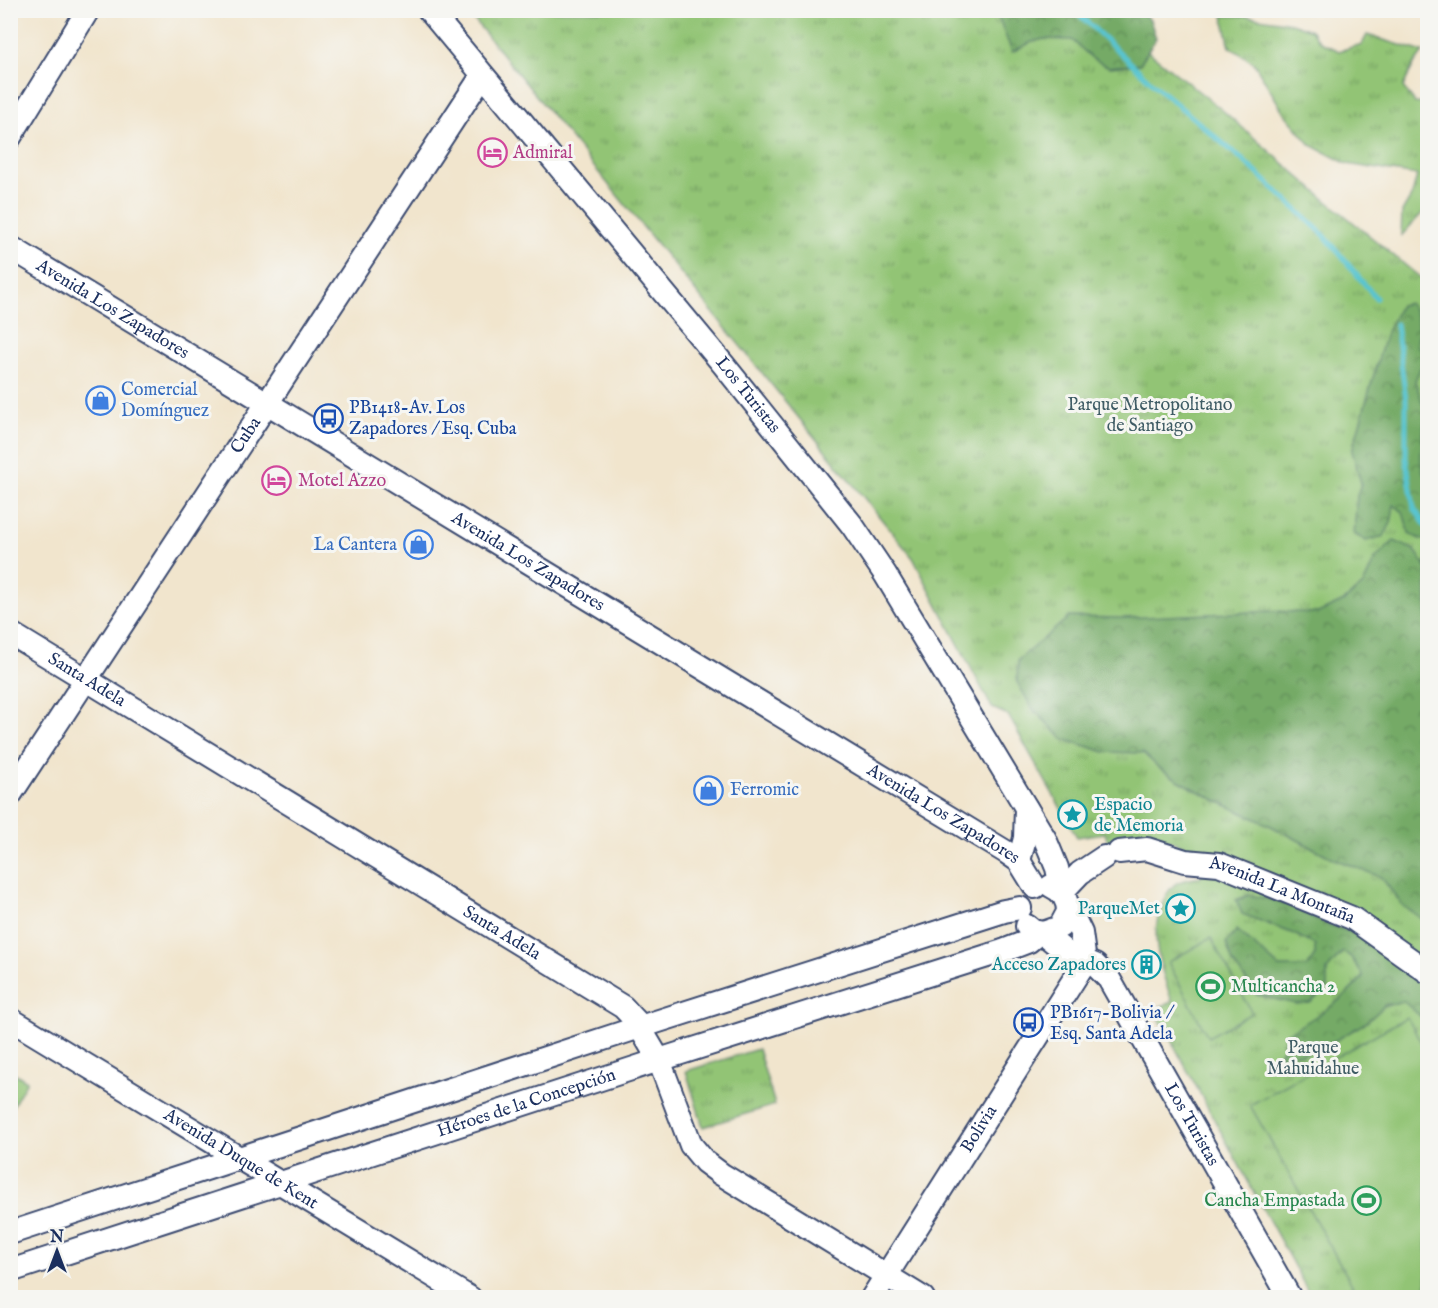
<svg xmlns="http://www.w3.org/2000/svg" width="1438" height="1308" viewBox="0 0 1438 1308" font-family="'IM FELL English',serif">
  <defs>
    <pattern id="grass-tufts" width="24" height="20" patternUnits="userSpaceOnUse" patternTransform="scale(1.5)"><rect width="24" height="20" fill="#92c475"/><path d="M3 7l-1-3M5 7V3M7 7l1-3M15 17l-1-3M17 17v-4M19 17l1-3" fill="none" stroke="#76a063"/></pattern>
    <pattern id="forest-crowns" width="20" height="18" patternUnits="userSpaceOnUse" patternTransform="scale(1.5)"><rect width="20" height="18" fill="#75aa66"/><path d="M2 6a3 3 0 1 1 6 0M12 15a3 3 0 1 1 6 0" fill="none" stroke="#5f8b57"/></pattern>
  </defs>
  <rect width="100%" height="100%" fill="#f6f6f2"/>
  <filter id="ink" filterUnits="userSpaceOnUse"><feTurbulence type="fractalNoise" baseFrequency=".0167" numOctaves="2"/><feDisplacementMap in="SourceGraphic" scale="12" xChannelSelector="R" yChannelSelector="G"/><feConvolveMatrix kernelMatrix="1 2 1 2 8 2 1 2 1" color-interpolation-filters="sRGB"/></filter>
  <filter id="wash" filterUnits="userSpaceOnUse"><feTurbulence type="fractalNoise" baseFrequency=".008" numOctaves="4" result="noise"/><feDisplacementMap in="SourceGraphic" scale="24" xChannelSelector="R" yChannelSelector="G"/><feGaussianBlur stdDeviation="1.35" result="paint"/><feColorMatrix in="noise" values="0 0 0 0 0 0 0 0 0 0 0 0 0 0 0 0 0 1.4 0 .05"/><feComposite in="paint" operator="in"/></filter>
  <g filter="url(#wash)">
    <rect width="100%" height="100%" fill="#f1e5cd"/>
    <!-- grass -->
    <path fill="url(#grass-tufts)" stroke="#567a6a" stroke-width="1.5" d="M467,11h630l124,98 99,86 107,88v1014h-116l-157,-288 18,-7c-10,-32 -24,-64 -10,-97 2,-7 6,-14 12,-20 7,-6 18,-6 27,-8l8,-21 -37,-15 -33,-5 -30,10 -4,-13 -28,4 -69,-122 -16,-7 -79,-150z
      M1223,16h24l44,7 20,7 9,12 19,9 23,-7 5,-9 56,17 -10,14 -10,21 12,16 12,1v104l-26,28 1,-24 10,-17 5,-20 -70,-11 -36,-19 -27,-32 -30,-50 -24,-16z
      M758,1049l17,56 -72,22 -17,-56z"/>
    <!-- forest -->
    <path fill="url(#forest-crowns)" stroke="#486c62" stroke-width="1.5" d="M996,11h144l10,9 6,18 -16,26 -31,3 -16,-8 -21,-19 -28,-1 -12,3 -20,10z
      M1409,303c11,12 11,27 8,42l9,10 -11,26c3,10 9,22 10,32 1,22 -11,47 2,66v60l-6,1 -12,-7 -6,-21 -9,-7 -3,18 -7,13 -18,5 -12,-7 3,-38 4,-13 -9,-32 33,-115 15,-31z
      M1394,541l21,9 12,18v354l-24,-16 -22,-29 -47,-18 -63,-33 -52,-24 -41,-22 -19,-12 -16,-15 -38,-1 -42,-13 -31,-31 -15,-26 1,-22 51,-43 54,1 151,-7 44,2 26,-12 19,-16 12,-26z
      M1249,895l29,6 51,24 24,8 74,50v39l-24,-21 -19,5 -17,16 -39,23 -21,8 -29,3 5,-8 2,-14c26,-14 61,-34 78,-58l-12,-19 -8,-5 -16,18v19l-17,14 -14,1 -39,-9 -24,-32 -7,-20 11,-13 42,37h28l8,-12v-10l-21,-11 -52,-20 -6,-14z"/>
    <!-- garden -->
    <path fill="#92c475" stroke="#567a6a" stroke-width="1.5" d="M1211,938l41,75 -44,24 -40,-75z
      M1407,1017l20,36v244h-68l-109,-192z
      M11,1071l16,10 -16,28z"/>
    <g fill="none" stroke-linecap="round" stroke-linejoin="round">
      <!-- stream -->
      <path stroke="#58c4d0" stroke-width="5" d="M1074,10l86,80 85,72 79,73 52,63
        M1396,324l10,76v59l8,49 14,21"/>
    </g>
  </g>
  <g filter="url(#ink)">
    <g fill="none" stroke-linecap="round" stroke-linejoin="round">
      <defs>
        <g id="minor">
          <path id="s1" d="M429,10l294,354 129,161 33,49 160,265 12,29 5,24"/>
          <path d="M10,137l78,-127"/>
          <path id="s2" d="M10,247l996,605 13,9 16,26"/>
          <path id="s3" d="M10,633l613,374 13,14 23,39 32,85 14,17 16,12 202,124"/>
          <path id="s4" d="M10,795l472,-719"/>
          <path id="s5" d="M1119,852l28,-3 38,12 34,3 133,54 76,54"/>
          <path d="M1019,861l6,-23 1,-30"/>
          <path d="M1062,892l18,-19 24,-16"/>
          <path d="M1068,906l13,27 4,29"/>
          <path id="s6" d="M1027,926l6,5 10,2 25,21 27,11 14,14 181,319"/>
          <path d="M1043,933l17,-6 8,-15c0,-13 -6,-21 -17,-26"/>
          <path id="s7" d="M10,1019l460,279"/>
          <path d="M10,1233l630,-206 364,-116 16,-3"/>
          <path id="s8" d="M10,1271l649,-211 344,-109 26,-10 10,-8"/>
          <path id="s9" d="M872,1298l213,-336"/>
        </g>
      </defs>
      <!-- minor casing -->
      <use href="#minor" stroke="#3b4a6f" stroke-width="26"/>
      <!-- minor -->
      <use href="#minor" stroke="#fff" stroke-width="22"/>
    </g>
  </g>
  <!-- icons -->
  <defs>
    <symbol id="hotel-ring" viewBox="-11 -11 22 22"><circle r="9.5" fill="#f6f6f2" stroke="#d1479c" stroke-width="1.5"/><path d="M-6-4.5h1.5V1H6V5H4.5V3h-9V5H-6ZM-4 0a1.8 1.8 0 1 1 3.6 0ZM.5 0V-2.5h3Q6-2.5 6 0Z" fill="#d1479c"/></symbol>
    <symbol id="shop-ring" viewBox="-11 -11 22 22"><circle r="9.5" fill="#f6f6f2" stroke="#3f7fe0" stroke-width="1.5"/><path d="M-5-2.5h2.3a2.7 3.5 0 0 1 5.4 0H5L5.5 6h-11ZM-1.5-2.5h3a1.5 2.3 0 0 0-3 0Z" fill="#3f7fe0"/></symbol>
    <symbol id="bus-ring" viewBox="-11 -11 22 22"><circle r="9.5" fill="#f6f6f2" stroke="#1a4fb4" stroke-width="1.5"/><path d="M-5-6H5V4H4V6H2V4H-2V6H-4V4H-5ZM-3.5-4V0h7V-4ZM-3.5 1.2v1.5H-2V1.2ZM2 1.2v1.5H3.5V1.2Z" fill="#1a4fb4"/></symbol>
    <symbol id="sight-ring" viewBox="-11 -11 22 22"><circle r="9.5" fill="#f6f6f2" stroke="#0f9aa8" stroke-width="1.5"/><path d="M0-6L1.8-2.2L6-1.7L2.9 1.2L3.7 5.4L0 3.3L-3.7 5.4L-2.9 1.2L-6-1.7L-1.8-2.2Z" fill="#0f9aa8"/></symbol>
    <symbol id="building-ring" viewBox="-11 -11 22 22"><circle r="9.5" fill="#f6f6f2" stroke="#0f9aa8" stroke-width="1.5"/><path d="M-4-6H4V6H1V3H-1V6H-4ZM-2.5-4.3h1.7v1.8h-1.7ZM.8-4.3h1.7v1.8H.8ZM-2.5-1h1.7V.8h-1.7ZM.8-1h1.7V.8H.8Z" fill="#0f9aa8"/></symbol>
    <symbol id="stadium-ring" viewBox="-11 -11 22 22"><circle r="9.5" fill="#f6f6f2" stroke="#2e9e5b" stroke-width="1.5"/><path d="M0-5a6.5 5 0 1 0 0 10a6.5 5 0 1 0 0-10ZM-3.5-1.8h7v3.6h-7Z" fill="#2e9e5b"/></symbol>
  </defs>
  <g fill-rule="evenodd">
    <use href="#hotel-ring" x="476" y="136" width="33" height="33"/>
    <use href="#shop-ring" x="84" y="384" width="33" height="33"/>
    <use href="#bus-ring" x="312" y="402" width="33" height="33"/>
    <use href="#hotel-ring" x="260" y="464" width="33" height="33"/>
    <use href="#shop-ring" x="402" y="528" width="33" height="33"/>
    <use href="#shop-ring" x="692" y="774" width="33" height="33"/>
    <use href="#sight-ring" x="1056" y="798" width="33" height="33"/>
    <use href="#sight-ring" x="1164" y="892" width="33" height="33"/>
    <use href="#building-ring" x="1130" y="948" width="33" height="33"/>
    <use href="#stadium-ring" x="1194" y="970" width="33" height="33"/>
    <use href="#bus-ring" x="1012" y="1006" width="33" height="33"/>
    <use href="#stadium-ring" x="1350" y="1184" width="33" height="33"/>
  </g>
  <g text-anchor="middle" dominant-baseline="central" stroke-width="6" stroke-linejoin="round" paint-order="stroke">
    <!-- hotel labels -->
    <g font-size="18" fill="#b23c85" stroke="#f6f6f2" text-anchor="start">
      <text x="513" y="153">Admiral</text>
      <text x="298" y="481">Motel Azzo</text>
    </g>
    <!-- street labels -->
    <g font-size="18" fill="#1b2f5e" stroke="#f6f6f2">
      <text stroke="none"><textPath href="#s2" startOffset="120">Avenida Los Zapadores</textPath></text>
      <text stroke="none"><textPath href="#s1" startOffset="500">Los Turistas</textPath></text>
      <text stroke="none"><textPath href="#s4" startOffset="430">Cuba</textPath></text>
      <text stroke="none"><textPath href="#s2" startOffset="606">Avenida Los Zapadores</textPath></text>
      <text stroke="none"><textPath href="#s3" startOffset="90">Santa Adela</textPath></text>
      <text stroke="none"><textPath href="#s2" startOffset="1092">Avenida Los Zapadores</textPath></text>
      <text stroke="none"><textPath href="#s5" startOffset="170">Avenida La Montaña</textPath></text>
      <text stroke="none"><textPath href="#s3" startOffset="576">Santa Adela</textPath></text>
      <text stroke="none"><textPath href="#s8" startOffset="543">Héroes de la Concepción</textPath></text>
      <text stroke="none"><textPath href="#s6" startOffset="267">Los Turistas</textPath></text>
      <text stroke="none"><textPath href="#s9" startOffset="200">Bolivia</textPath></text>
      <text stroke="none"><textPath href="#s7" startOffset="270">Avenida Duque de Kent</textPath></text>
    </g>
    <!-- shop labels -->
    <g font-size="18" fill="#366cbe" stroke="#f6f6f2" text-anchor="start">
      <text x="121" y="390">Comercial<tspan x="121" dy="21">Domínguez</tspan></text>
      <text x="397" y="545" text-anchor="end">La Cantera</text>
      <text x="730" y="790">Ferromic</text>
    </g>
    <!-- park labels -->
    <g font-size="18" fill="#3f5c65" stroke="#f6f6f2">
      <text x="1150" y="405">Parque Metropolitano<tspan x="1150" dy="21">de Santiago</tspan></text>
      <text x="1313" y="1048">Parque<tspan x="1313" dy="21">Mahuidahue</tspan></text>
    </g>
    <!-- transit labels -->
    <g font-size="18" fill="#164399" stroke="#f6f6f2" text-anchor="start">
      <text x="349" y="408">PB1418-Av. Los<tspan x="349" dy="21">Zapadores / Esq. Cuba</tspan></text>
      <text x="1050" y="1013">PB1617-Bolivia /<tspan x="1050" dy="21">Esq. Santa Adela</tspan></text>
    </g>
    <!-- culture labels -->
    <g font-size="18" fill="#0d838f" stroke="#f6f6f2" text-anchor="end">
      <text x="1094" y="805" text-anchor="start">Espacio<tspan x="1094" dy="21">de Memoria</tspan></text>
      <text x="1160" y="909">ParqueMet</text>
      <text x="1126" y="965">Acceso Zapadores</text>
    </g>
    <!-- leisure labels -->
    <g font-size="18" fill="#27864d" stroke="#f6f6f2" text-anchor="start">
      <text x="1231" y="987">Multicancha 2</text>
      <text x="1345" y="1201" text-anchor="end">Cancha Empastada</text>
    </g>
  </g>
  <!-- margin -->
  <rect width="1438" height="1308" fill="none" stroke="#f6f6f2" stroke-width="36"/>
  <!-- north arrow -->
  <g transform="translate(57 1251)" stroke="#f6f6f2" stroke-width="4.5" paint-order="stroke">
  <path d="M0-4.5L10 22L0 15L-10 22Z" fill="#1b2f5e"/>
  <text y="-9" font-size="16" font-weight="bold" text-anchor="middle" fill="#1b2f5e">N</text>
  </g>
</svg>
